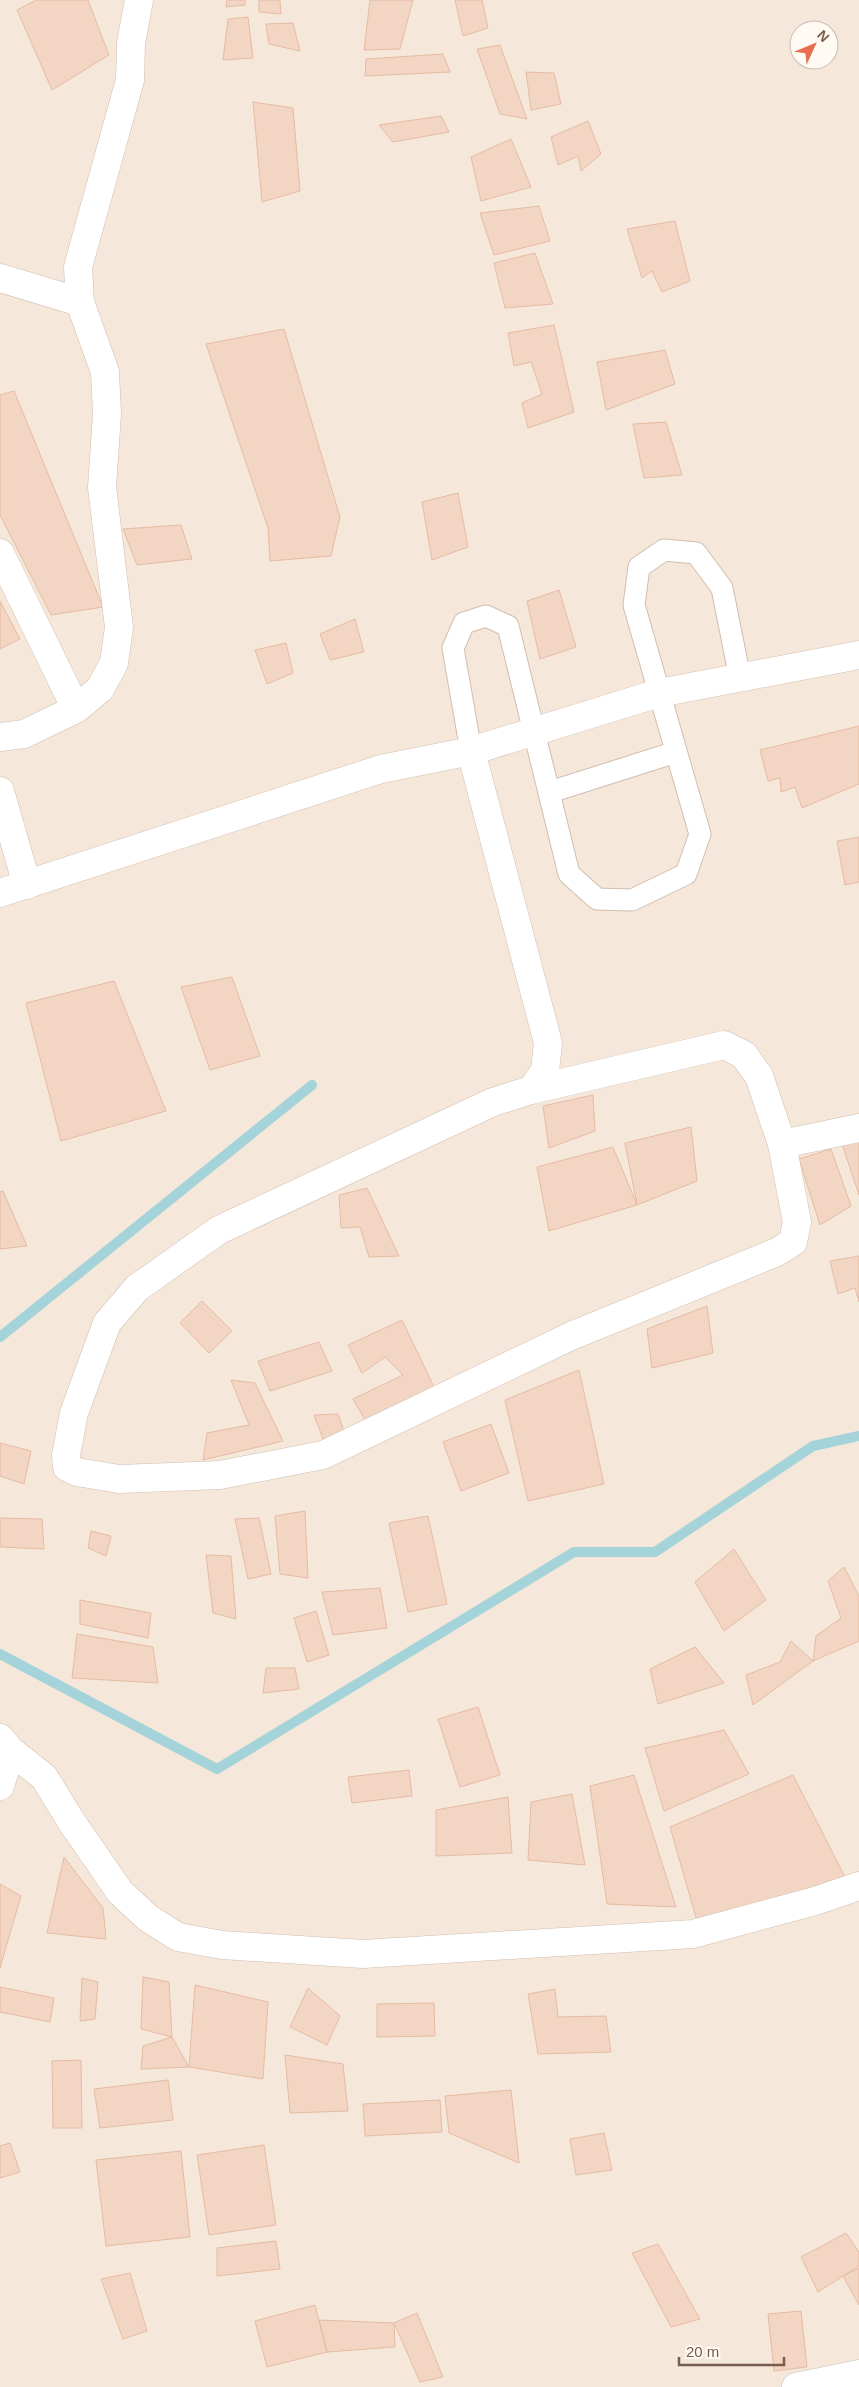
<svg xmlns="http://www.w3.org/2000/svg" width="859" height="2387" viewBox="0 0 859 2387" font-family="Helvetica,sans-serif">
  <rect width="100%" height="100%" fill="#fdf6ec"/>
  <!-- residential -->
  <path fill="#f5e8da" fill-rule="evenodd" d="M0,0h859v2387h-859zM799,30h30v30h-30z"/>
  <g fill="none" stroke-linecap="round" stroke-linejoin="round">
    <!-- stream -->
    <path stroke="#a5d3da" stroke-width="10" d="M0,1337l312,-252
      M0,1654l217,115 357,-217h81l158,-106 46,-10"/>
  </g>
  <!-- building -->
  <path fill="#f3d5c3" stroke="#e6bba3" d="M36,0h52l21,55 -57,35 -35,-80z
    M227,0h18v5l-19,2z
    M259,0h21l1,14 -22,-2z
    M370,0h43l-13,49 -36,1z
    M455,0h27l6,28 -25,8z
    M248,17l5,41 -30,2 5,-41z
    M293,23l7,28 -31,-7 -3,-20z
    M500,45l27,74 -27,-5 -23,-65z
    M443,54l7,18 -85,4 1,-17z
    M526,72l28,1 7,31 -30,6z
    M253,102l40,6 7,83 -38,11z
    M441,116l8,16 -56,10 -14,-17z
    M588,121l13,33 -20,17 -3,-15 -20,9 -7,-28z
    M511,139l20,48 -50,14 -10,-44z
    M539,206l11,35 -56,14 -14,-42z
    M675,221l15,60 -28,11 -10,-21 -10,7 -15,-49z
    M535,253l18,51 -48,4 -11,-45z
    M554,325l20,87 -46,16 -6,-25 20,-9 -11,-32 -17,4 -6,-33z
    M284,329l56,188 -9,39 -61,5 -2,-33 -62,-184z
    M665,350l10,34 -69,26 -9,-48z
    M14,391l89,216 -52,8 -51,-100v-120z
    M666,422l16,53 -38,3 -11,-54z
    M458,493l10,54 -36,13 -10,-58z
    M181,525l11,34 -55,6 -14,-36z
    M559,590l17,57 -36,12 -13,-58z
    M0,601l20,38 -20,10z
    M355,619l9,33 -34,8 -10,-26z
    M286,643l7,30 -26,11 -12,-34z
    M859,726v58l-57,24 -7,-21 -14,5 -1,-14 -12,3 -8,-31z
    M859,837v45l-14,3 -8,-44z
    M232,977l28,79 -50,14 -29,-83z
    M114,981l52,130 -105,30 -35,-138z
    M593,1095l2,36 -46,17 -6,-42z
    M691,1127l6,54 -60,24 -12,-62z
    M859,1140v55l-17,-51z
    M613,1147l24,58 -88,26 -12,-64z
    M831,1149l20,57 -31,19 -21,-66z
    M367,1188l32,68 -30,1 -9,-30 -19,1 -2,-33z
    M3,1191l24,55 -27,3v-57z
    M859,1256v46l-4,-14 -17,6 -8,-33z
    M202,1301l30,30 -23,22 -29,-30z
    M707,1306l6,47 -61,15 -5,-39z
    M402,1320l33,69 -67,36 -15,-26 50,-24 -18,-18 -23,16 -14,-28z
    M319,1342l13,29 -62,20 -12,-30z
    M579,1370l25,114 -76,17 -23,-101z
    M231,1380l24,3 28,58 -80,19 4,-27 42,-8z
    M338,1414l9,26 -22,4 -11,-29z
    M491,1424l18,49 -48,18 -18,-49z
    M0,1443l31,8 -7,33 -24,-8z
    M305,1511l3,67 -28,-4 -5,-58z
    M428,1516l19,88 -39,8 -19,-89z
    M0,1518l42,1 2,30 -44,-2z
    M259,1518l12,56 -23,5 -13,-60z
    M91,1531l20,5 -5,20 -18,-8z
    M734,1549l32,51 -42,31 -29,-49z
    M206,1555l25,1 5,63 -23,-6z
    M844,1567l15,29v45l-46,20 3,-25 25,-18 -13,-37z
    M380,1588l7,40 -54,7 -11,-43z
    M80,1600l71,13 -3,25 -68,-14z
    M316,1611l13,44 -22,7 -13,-44z
    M77,1634l76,13 5,36 -86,-5z
    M791,1641l22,20 -60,44 -7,-30 34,-13z
    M695,1647l29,36 -66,21 -8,-35z
    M266,1668h29l4,21 -36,4z
    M478,1707l22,68 -40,12 -22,-68z
    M724,1730l25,44 -85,37 -19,-63z
    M409,1770l3,26 -60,7 -4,-26z
    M634,1775l42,132 -69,-3 -17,-118z
    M793,1775l52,102 -146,51 -29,-101z
    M572,1794l13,71 -57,-5 3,-58z
    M508,1797l4,56 -76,3v-46z
    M64,1857l39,51 3,31 -59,-6z
    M0,1884l21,12 -21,72z
    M143,1977l26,5 3,55 -31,-8z
    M82,1978l16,4 -3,37 -15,2z
    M195,1985l73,17 -5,77 -74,-12z
    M0,1987l54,11 -4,24 -50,-10z
    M308,1988l32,28 -13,29 -37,-18z
    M555,1989l3,28 48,-1 5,36 -73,2 -10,-60z
    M434,2003l1,33 -58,1v-33z
    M172,2037l17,30 -48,2 2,-23z
    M285,2055l58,9 5,47 -58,2z
    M81,2060l1,68h-29l-1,-67z
    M168,2080l5,40 -73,8 -6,-39z
    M511,2090l8,73 -70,-30 -4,-37z
    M440,2100l2,32 -77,4 -2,-32z
    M604,2133l8,37 -36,5 -6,-36z
    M10,2143l10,29 -20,6v-32z
    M264,2145l12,80 -67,10 -12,-80z
    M181,2151l9,86 -84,9 -10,-86z
    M846,2233l13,19v14l-41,26 -17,-35z
    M276,2241l4,28 -63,7v-28z
    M658,2244l42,75 -29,8 -39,-74z
    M859,2268v37l-16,-29z
    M130,2273l17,58 -24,8 -22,-60z
    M315,2305l12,47 -60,15 -12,-46z
    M801,2311l6,56 -33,4 -6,-57z
    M417,2313l26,64 -23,5 -26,-59z
    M319,2320l75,3 1,24 -68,5z"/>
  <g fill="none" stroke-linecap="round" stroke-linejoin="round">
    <defs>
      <path id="lane" d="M471,751l-18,-103 11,-25 22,-7 22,10 61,248 28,25 35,1 54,-26 14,-40 -66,-229 5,-38 25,-17 32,3 26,35 18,90
        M550,792l126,-40"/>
      <path id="street" d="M0,278l80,24
        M0,553l76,156
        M0,737l24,-3 52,-25 24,-20 14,-26 5,-36 -17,-140 5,-73 -2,-42 -25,-70 -2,-35 52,-187 1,-37 8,-43
        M471,751l77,292 -3,28 -14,19 -38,12 -274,128 -82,58 -30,35 -33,90 -8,42 1,12 10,5 42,7 101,-4 103,-20 248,-119 206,-84 16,-10 4,-20 -15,-78 -23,-68 -15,-21 -20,-10 -193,45
        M0,791l27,94
        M782,1144l77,-16
        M0,1738l11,13 33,26 27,44 49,71 28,26 30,19 44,8 141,9 330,-20 122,-33 44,-15
        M0,1786l11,-35
        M796,2387l63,-13"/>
      <path id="secondary" d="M0,893l381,-124 90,-18 188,-58 200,-38"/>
    </defs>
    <!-- lane casing -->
    <use href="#lane" stroke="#d1beb0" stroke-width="23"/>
    <!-- street casing -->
    <use href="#street" stroke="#d1beb0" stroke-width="29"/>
    <!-- secondary casing -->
    <use href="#secondary" stroke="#d6c0b0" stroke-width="29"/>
    <!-- lane -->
    <use href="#lane" stroke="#fff" stroke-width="21"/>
    <!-- street -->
    <use href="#street" stroke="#fff" stroke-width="28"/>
    <!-- secondary -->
    <use href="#secondary" stroke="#fff" stroke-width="28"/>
  </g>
  <!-- north arrow -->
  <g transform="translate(814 45) rotate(46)"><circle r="24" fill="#fffaf3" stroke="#cabbb1"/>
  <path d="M0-4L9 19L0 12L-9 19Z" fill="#e76f51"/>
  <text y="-8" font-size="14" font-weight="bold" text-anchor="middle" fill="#7a5c4d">N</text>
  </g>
  <!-- scale -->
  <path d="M679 2357v8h105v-8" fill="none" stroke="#7a5c4d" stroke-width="2.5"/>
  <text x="686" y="2357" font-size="15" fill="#7a5c4d" stroke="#fffaf3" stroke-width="4" paint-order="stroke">20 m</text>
</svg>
